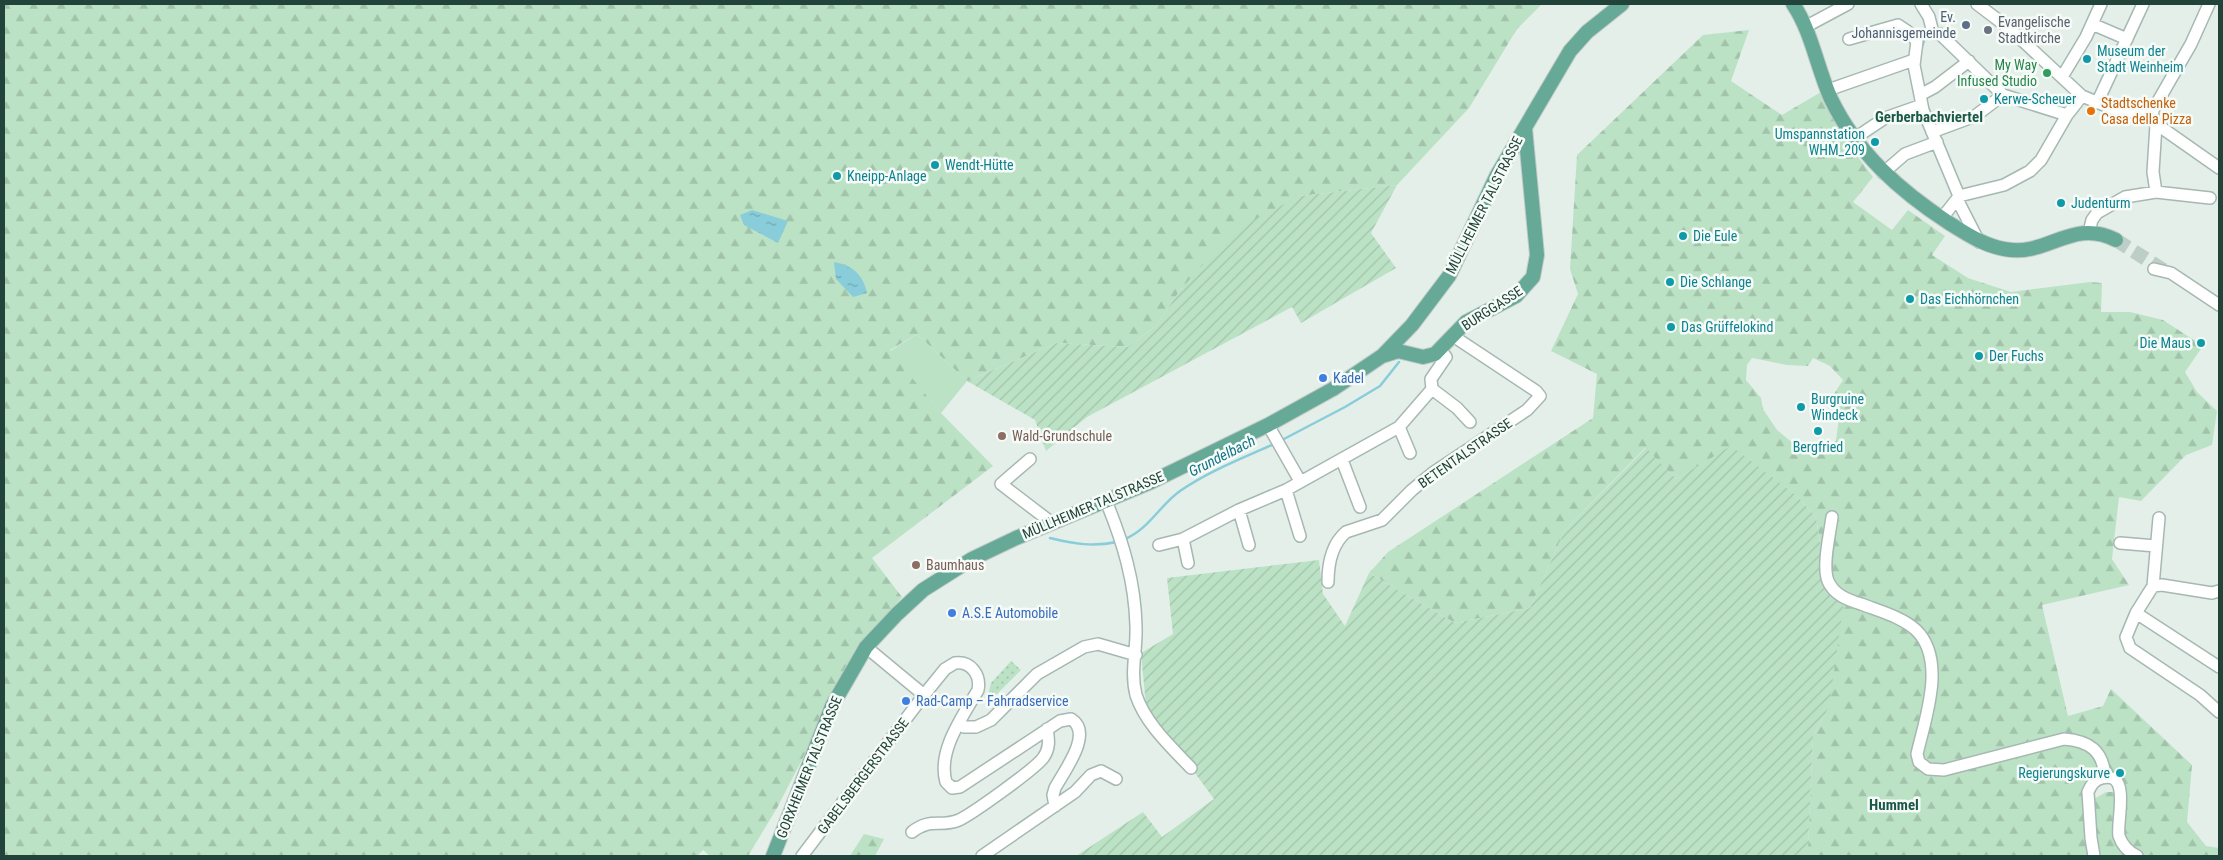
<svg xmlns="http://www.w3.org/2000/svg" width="2223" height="860" viewBox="0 0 2223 860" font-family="'Roboto Condensed',sans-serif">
  <defs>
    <pattern id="forest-firs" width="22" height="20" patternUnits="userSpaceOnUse" patternTransform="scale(1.25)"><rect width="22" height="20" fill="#bce2c5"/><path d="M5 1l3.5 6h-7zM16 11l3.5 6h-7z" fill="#a1c3aa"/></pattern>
    <pattern id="park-dots" width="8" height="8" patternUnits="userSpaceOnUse" patternTransform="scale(1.25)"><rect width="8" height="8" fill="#bce2c5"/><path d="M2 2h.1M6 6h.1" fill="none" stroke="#a1c3aa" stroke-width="1.8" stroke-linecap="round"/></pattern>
    <pattern id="garden-furrows" width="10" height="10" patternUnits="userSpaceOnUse" patternTransform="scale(1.25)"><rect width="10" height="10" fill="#bce2c5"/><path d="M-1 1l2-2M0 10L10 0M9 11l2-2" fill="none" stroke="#a1c3aa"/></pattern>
    <pattern id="water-ripples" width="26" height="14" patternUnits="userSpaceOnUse" patternTransform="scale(1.25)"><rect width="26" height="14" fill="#88cdd9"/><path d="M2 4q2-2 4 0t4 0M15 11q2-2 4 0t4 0" fill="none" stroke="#6fa8b1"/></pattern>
  </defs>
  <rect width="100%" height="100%" fill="#e4efea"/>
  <!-- forest -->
  <path fill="url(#forest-firs)" fill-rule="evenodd" d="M4,4h1538l-25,25 -48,79 -72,77 -97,11 -119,93 -25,37 -28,21 -71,-4 -90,38 -50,-47 -27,16 51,63 52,53 -121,92 30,39 -40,47 -85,164 -29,48h-38l-7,-6 -6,6h-693z
    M1749,30l-18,51 51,34 39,-23 25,49 27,36 -20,25 39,28 16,-20 37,26 -13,19 36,23 43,14 79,-10 12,1 -1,29h29l33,8 40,26 -18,26 12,20 20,19 -5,34 -26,10 -45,46 -22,-4 -7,62 17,26 -87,20 26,111 35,-10 8,-17 81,76 -5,57 19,24 13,2v8h-416l5,-9 5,-111 16,-29 -4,-132 -9,-58 -19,-21 -66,-49 -55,32 -31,-31 -80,82 -35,78 -75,15 -86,-50 19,-21 205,-134 4,-44 -46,-23 27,-57 -8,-25 7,-114 126,-120zM1752,358l35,7 21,1 5,-8 17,8 13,14 -9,14 5,23 -3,24 -10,8 -16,1 -16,-6 -17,-14 -14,-21 -2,-11 -15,-18 1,-15zM2097,780l22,5 -4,7h-9l-17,10z
    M864,834l20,5 -9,17h-25z"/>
  <!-- park -->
  <path fill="url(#park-dots)" d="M1011,661l10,9 -29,29 -4,-4 3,-12z"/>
  <!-- garden -->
  <path fill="url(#garden-furrows)" d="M1397,185l-26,48 25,35 -95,55 -9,-16 -205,110 -41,34 -11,-31 -68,-39 90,-38 71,4 28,-21 25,-37 53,-59 66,-34z
    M1731,446l66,50 19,21 9,58 19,26 -15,106 -16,29 -5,112 -5,8h-727l67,-44 19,25 52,-38 -68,-93 -5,-53 32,-19 -6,-56 152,-18 4,34 22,32 24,-53 86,50 75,-15 35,-78 81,-82 30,31z"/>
  <!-- pitch -->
  <path fill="#bce2c5" d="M917,334l50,47 -26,32 -51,-62z"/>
  <!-- water -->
  <path fill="url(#water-ripples)" d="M752,210l36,11 -10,22 -34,-18 -4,-10z
    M834,262c18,3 29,12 33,31l-14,4 -17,-18z"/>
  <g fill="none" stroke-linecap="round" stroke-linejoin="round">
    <!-- stream -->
    <path stroke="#88cdd9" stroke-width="2.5" d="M1921,49l3,-8
      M1282,440l63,-33 35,-21 19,-24
      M1050,538c24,6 43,9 67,4
      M1125,539c24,-10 35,-34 55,-48 29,-20 63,-33 94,-47"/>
    <!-- major-tunnel -->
    <path stroke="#bdcdc7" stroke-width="14" stroke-dasharray="14 7" stroke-linecap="butt" d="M2116,240l52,33"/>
    <defs>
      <path id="minor" d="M1921,4l8,13 4,16
        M1977,4l33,25 72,67 34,14 36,4
        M2209,4l-18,40 -38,66 -1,11 67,47
        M2092,24l35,15
        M1805,27l43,-23
        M1933,33l7,1 63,61
        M1849,39l49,-14 9,6 10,10 -3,24 9,45 36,86 -2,3 22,43
        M2062,77l24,-40 15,-33
        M1828,90l86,-30
        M1920,95l15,-8 34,-26
        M2097,103l46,-99
        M2156,125l-3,47 3,20
        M1932,132l43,-16 28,-21 64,20
        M1855,138l30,-20 37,-13
        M1883,173l22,-19 32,-12
        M1959,196l45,-11 26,-14 11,-11 26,-45 15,-19
        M1942,218l15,-19
        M2089,232l3,-12 5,-7 28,-16 31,-5 54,6
        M2154,269l17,4 48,32
        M1432,389l25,19 13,14
        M1268,425l32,56
        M1399,427l11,26
        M1030,459l-29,25 51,39
        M1342,460l18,47
        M1286,490l14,46
        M1106,501c17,41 29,81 30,125 1,24 -6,46 0,69 9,28 35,52 55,73
        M1239,510l10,35
        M1832,517c-2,16 -10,49 -4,64 6,14 20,19 33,23 18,7 41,13 55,26 31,30 9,89 1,124l2,8 9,7 16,1 120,-31c25,2 39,11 41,38
        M1183,539l5,24
        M2120,543l36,3
        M1159,545l24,-6 56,-29 47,-20 113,-63 33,-38 -1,-10 15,-22 -6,-8
        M1328,582c0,-17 4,-38 18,-50l36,-12 30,-30 22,-18 93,-62 13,-14 -4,-5 -83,-55
        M2153,586l6,-68
        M2219,591l-7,2 -50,-8 -9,1 -17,27 -10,24 4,11 70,47 19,17
        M2136,613l83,54
        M866,647l58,48
        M960,723l4,4h12l15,-7 46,-46 47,-27 14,-3 38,11
        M912,832c19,-15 28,-4 47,-12 13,-6 76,-51 84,-62 7,-9 6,-19 4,-29
        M802,856l122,-161 21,-26 10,-6c16,-2 26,12 23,27 -15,26 -41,61 -32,92l6,6 8,-1 100,-66 11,-2c23,14 -7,52 -16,69l-2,7 2,11
        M982,856l93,-64 16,-17 10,-4 15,8
        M2094,856l-3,-18 -3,-46c3,-7 6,-12 14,-14 30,-8 14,44 17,58 3,9 10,16 18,20"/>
      <path id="major" d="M1793,4c19,28 24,64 38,95 26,54 69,92 118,124 18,11 34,22 55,26 43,9 68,-32 112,-9
        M1382,356l16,-5 25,6 12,-3 31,-32 50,-26 17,-19 4,-22 -12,-127
        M773,856l59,-150 34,-59 31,-33 26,-24 49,-31 44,-21 135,-56 117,-57 65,-36 49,-33 30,-31 37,-49 48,-101 73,-124 17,-19 35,-28"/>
    </defs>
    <!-- minor casing -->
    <use href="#minor" stroke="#a6b8b2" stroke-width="14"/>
    <!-- major casing -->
    <use href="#major" stroke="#c1cac8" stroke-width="16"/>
    <!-- minor -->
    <use href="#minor" stroke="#fff" stroke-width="11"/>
    <!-- major -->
    <use href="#major" stroke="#65a996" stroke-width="14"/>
  </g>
  <!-- markers -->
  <circle fill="#5c6f8a" stroke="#f6fbf8" stroke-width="2" cx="1966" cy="25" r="5"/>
  <circle fill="#6b7280" stroke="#f6fbf8" stroke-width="2" cx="1988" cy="30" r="5"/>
  <g fill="#0f9aa8" stroke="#f6fbf8" stroke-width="2">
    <circle cx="2087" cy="59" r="5"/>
    <circle cx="1984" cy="99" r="5"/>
    <circle cx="1875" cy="142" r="5"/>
    <circle cx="935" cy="165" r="5"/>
    <circle cx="837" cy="176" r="5"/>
    <circle cx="2061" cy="203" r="5"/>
    <circle cx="1683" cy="236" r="5"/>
    <circle cx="1670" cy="282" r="5"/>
    <circle cx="1910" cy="299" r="5"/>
    <circle cx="1671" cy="327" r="5"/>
    <circle cx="2201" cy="343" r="5"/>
    <circle cx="1979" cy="356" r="5"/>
    <circle cx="1801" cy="407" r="5"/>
    <circle cx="1818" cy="431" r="5"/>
    <circle cx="2120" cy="773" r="5"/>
  </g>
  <circle fill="#2e9e5b" stroke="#f6fbf8" stroke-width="2" cx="2047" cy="73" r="5"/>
  <circle fill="#e8710a" stroke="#f6fbf8" stroke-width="2" cx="2091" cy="111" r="5"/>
  <g fill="#3f7fe0" stroke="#f6fbf8" stroke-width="2">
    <circle cx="1323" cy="378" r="5"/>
    <circle cx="952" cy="613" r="5"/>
    <circle cx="906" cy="701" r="5"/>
  </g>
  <g fill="#8d6e63" stroke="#f6fbf8" stroke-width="2">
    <circle cx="1002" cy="436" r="5"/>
    <circle cx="916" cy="565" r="5"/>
  </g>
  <g text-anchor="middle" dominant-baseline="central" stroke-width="5" stroke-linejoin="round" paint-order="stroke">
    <!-- service labels -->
    <g font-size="14" fill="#4e5e75" stroke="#f6fbf8" text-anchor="end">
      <text x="1956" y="17">Ev.<tspan x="1956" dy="16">Johannisgemeinde</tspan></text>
    </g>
    <!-- worship labels -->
    <g font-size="14" fill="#5b616d" stroke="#f6fbf8" text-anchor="start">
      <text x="1998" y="22">Evangelische<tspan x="1998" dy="16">Stadtkirche</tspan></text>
    </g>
    <!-- culture labels -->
    <g font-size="14" fill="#0d838f" stroke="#f6fbf8" text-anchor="start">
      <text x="2097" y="51">Museum der<tspan x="2097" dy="16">Stadt Weinheim</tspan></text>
      <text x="1994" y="99">Kerwe-Scheuer</text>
      <text x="1865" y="134" text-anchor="end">Umspannstation<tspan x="1865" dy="16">WHM_209</tspan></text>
      <text x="945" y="165">Wendt-Hütte</text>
      <text x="847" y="176">Kneipp-Anlage</text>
      <text x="2071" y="203">Judenturm</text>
      <text x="1693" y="236">Die Eule</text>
      <text x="1680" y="282">Die Schlange</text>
      <text x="1920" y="299">Das Eichhörnchen</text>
      <text x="1681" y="327">Das Grüffelokind</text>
      <text x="2191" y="343" text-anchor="end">Die Maus</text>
      <text x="1989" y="356">Der Fuchs</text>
      <text x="1811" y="399">Burgruine<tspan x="1811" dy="16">Windeck</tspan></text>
      <text x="1818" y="447" text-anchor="middle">Bergfried</text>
      <text x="2110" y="773" text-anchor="end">Regierungskurve</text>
    </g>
    <!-- leisure labels -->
    <g font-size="14" fill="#27864d" stroke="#f6fbf8" text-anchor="end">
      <text x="2037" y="65">My Way<tspan x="2037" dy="16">Infused Studio</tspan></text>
    </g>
    <!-- food labels -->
    <g font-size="14" fill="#c56008" stroke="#f6fbf8" text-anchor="start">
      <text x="2101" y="103">Stadtschenke<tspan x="2101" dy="16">Casa della Pizza</tspan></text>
    </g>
    <!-- street labels -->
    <g font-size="14" fill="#21433a" stroke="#f6fbf8">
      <text transform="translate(1484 205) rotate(-63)">MÜLLHEIMER TALSTRASSE</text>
      <text transform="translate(1492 308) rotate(-33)">BURGGASSE</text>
      <text transform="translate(1465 453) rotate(-35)">BETENTALSTRASSE</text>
      <text transform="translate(1093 505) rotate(-23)">MÜLLHEIMER TALSTRASSE</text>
      <text transform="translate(809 767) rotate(-68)">GORXHEIMER TALSTRASSE</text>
      <text transform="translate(863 776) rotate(-53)">GABELSBERGERSTRASSE</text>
    </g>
    <!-- shop labels -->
    <g font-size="14" fill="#366cbe" stroke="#f6fbf8" text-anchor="start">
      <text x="1333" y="378">Kadel</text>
      <text x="962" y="613">A.S.E Automobile</text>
      <text x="916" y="701">Rad-Camp – Fahrradservice</text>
    </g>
    <!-- education labels -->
    <g font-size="14" fill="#785e54" stroke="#f6fbf8" text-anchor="start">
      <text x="1012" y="436">Wald-Grundschule</text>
      <text x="926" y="565">Baumhaus</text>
    </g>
    <!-- neighbourhood labels -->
    <g font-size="15" font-weight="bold" fill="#1b5848" stroke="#f6fbf8">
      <text x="1929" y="117">Gerberbachviertel</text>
      <text x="1894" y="805">Hummel</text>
    </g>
    <!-- water labels -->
    <g font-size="15" font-style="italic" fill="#157486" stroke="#f6fbf8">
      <text transform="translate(1222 456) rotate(-27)">Grundelbach</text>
    </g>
  </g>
  <!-- border -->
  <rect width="2223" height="860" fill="none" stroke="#21433a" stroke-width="10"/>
</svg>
